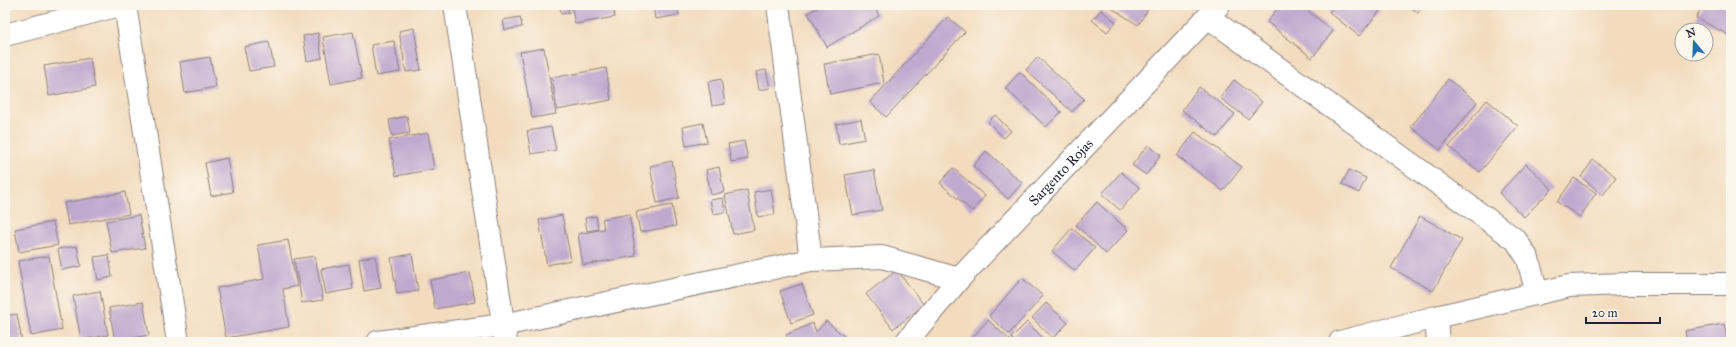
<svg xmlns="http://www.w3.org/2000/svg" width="1736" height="347" viewBox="0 0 1736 347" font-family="'IM FELL Great Primer',serif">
  <rect width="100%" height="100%" fill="#fbf7ec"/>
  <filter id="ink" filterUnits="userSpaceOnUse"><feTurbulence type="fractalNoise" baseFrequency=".025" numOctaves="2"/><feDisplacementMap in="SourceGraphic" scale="8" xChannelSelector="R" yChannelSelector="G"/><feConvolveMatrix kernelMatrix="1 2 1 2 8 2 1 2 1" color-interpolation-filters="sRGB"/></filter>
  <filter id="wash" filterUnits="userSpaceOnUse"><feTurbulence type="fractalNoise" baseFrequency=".012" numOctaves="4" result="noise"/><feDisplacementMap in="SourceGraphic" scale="16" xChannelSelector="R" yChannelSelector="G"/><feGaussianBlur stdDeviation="0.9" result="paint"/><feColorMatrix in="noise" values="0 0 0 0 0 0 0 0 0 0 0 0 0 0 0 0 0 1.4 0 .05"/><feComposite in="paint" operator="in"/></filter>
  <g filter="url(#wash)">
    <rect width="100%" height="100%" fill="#f3dcbe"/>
    <g id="blocks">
      <!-- building -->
      <path fill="#c0a9cf" d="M560,5h8l1,8 -8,1z
        M571,5h42l2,12 -40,7z
        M653,5h24l2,10 -24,4z
        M822,5h51l6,11 -52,31 -19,-34z
        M1107,5h44l-13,20z
        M1280,5h21l32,26 -21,27 -45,-36z
        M1335,5h37l8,6 -21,25 -30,-24z
        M1408,5h16l-6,8z
        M1703,5h19l9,5v26l-35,-18z
        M1101,10l15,12 -9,10 -15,-12z
        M520,17l2,10 -17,3 -2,-10z
        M948,17l17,15 -79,85 -16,-15z
        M414,28l7,42 -15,2 -7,-41z
        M353,32l9,46 -31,6 -8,-47z
        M318,33l4,25 -15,3 -4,-25z
        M394,41l6,31 -24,4 -5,-31z
        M269,42l5,25 -25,4 -5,-24z
        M544,48l12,66 -24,4 -12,-66z
        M879,54l5,29 -54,11 -6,-30z
        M210,57l6,30 -31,6 -5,-31z
        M1038,57l46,42 -12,13 -46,-42z
        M90,58l5,29 -46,9 -5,-30z
        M606,68l5,32 -54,10 -5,-32z
        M766,70l4,18 -11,2 -3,-18z
        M1020,72l41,40 -15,15 -41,-39z
        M721,79l4,25 -13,2 -4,-24z
        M1448,79l29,23 -37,48 -29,-23z
        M1234,80l28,22 -14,17 -28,-21z
        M1199,87l36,27 -18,23 -35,-27z
        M1487,100l31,26 -38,46 -31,-25z
        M995,115l16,16 -7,7 -16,-16z
        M407,116l3,17 -18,3 -3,-16z
        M861,119l4,20 -26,5 -3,-20z
        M703,123l4,19 -21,4 -3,-19z
        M551,127l5,23 -25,4 -4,-23z
        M1195,132l47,35 -19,24 -46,-35z
        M428,133l6,36 -38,7 -7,-36z
        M744,141l4,18 -17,3 -3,-18z
        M1148,145l13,10 -15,20 -14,-10z
        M986,151l36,32 -14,16 -35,-33z
        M227,158l6,34 -22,4 -6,-33z
        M1593,160l23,17 -13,18 -22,-18z
        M672,161l7,37 -22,5 -7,-37z
        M1526,164l26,25 -28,28 -25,-24z
        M719,167l5,25 -13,3 -5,-25z
        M953,168l32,28 -13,15 -32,-28z
        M874,170l8,40 -29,5 -8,-40z
        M1349,170l17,8 -7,15 -17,-9z
        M1121,172l19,16 -20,22 -18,-16z
        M1574,178l22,15 -16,24 -23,-15z
        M771,189l4,25 -17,3 -4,-25z
        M747,190l7,40 -21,4 -8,-39z
        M125,192l4,22 -61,11 -4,-22z
        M723,198l2,14 -12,2 -3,-14z
        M1097,202l31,28 -22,24 -30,-29z
        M672,205l4,21 -36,6 -4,-20z
        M629,214l7,42 -53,9 -5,-31 26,-5 -2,-10z
        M139,215l6,33 -33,5 -6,-32z
        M562,215l9,45 -24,5 -8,-45z
        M596,216l2,13 -11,2 -2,-13z
        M1420,216l42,24 -29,51 -42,-23z
        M53,222l5,23 -39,7 -4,-23z
        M1072,228l23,20 -20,23 -23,-20z
        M288,240l9,46 -14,3 6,38 -63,11 -9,-50 47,-9 -6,-34z
        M77,246l4,20 -19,4 -4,-21z
        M412,254l6,37 -21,3 -6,-36z
        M109,255l3,22 -14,3 -4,-23z
        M49,256l13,74 -31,6 -13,-75z
        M315,256l8,44 -21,3 -8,-44z
        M375,256l6,32 -17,3 -5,-32z
        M349,264l4,25 -27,5 -5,-25z
        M897,270l27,35 -31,24 -27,-35z
        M470,273l5,29 -40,7 -5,-29z
        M1022,278l21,18 -34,38 -20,-18z
        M802,284l11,31 -22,8 -11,-32z
        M100,291l8,44 -27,5 -8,-44z
        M143,302l6,33 -34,6 -6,-33z
        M1046,303l22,20 -15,15 -21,-20z
        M17,314l5,28h-17v-26z
        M988,320l22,20 -2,2h-36l-2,-2z
        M826,321l25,21h-62l-3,-7 27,-12 3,9z
        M1027,322l16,16 -3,4h-24l-5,-4z
        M1724,324l4,18h-41l-2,-11z"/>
    </g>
  </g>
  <g filter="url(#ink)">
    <use href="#blocks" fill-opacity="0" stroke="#8a7f7c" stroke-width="1"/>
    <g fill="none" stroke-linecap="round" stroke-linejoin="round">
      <defs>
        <path id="minor" d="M125,5l53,337
          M455,5l51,337
          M778,5l33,255
          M1208,17l308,223 12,19 9,35
          M5,35l115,-30
          M1436,317l2,25
          M378,342l125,-17 308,-65 71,-3 77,22
          M1340,342l96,-25 133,-31 56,-2h106"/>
        <g id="tertiary">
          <path id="s1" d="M906,342l53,-63 260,-274"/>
        </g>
      </defs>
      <!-- minor casing -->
      <use href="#minor" stroke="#8a7f7c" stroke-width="24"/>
      <!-- tertiary casing -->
      <use href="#tertiary" stroke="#8a7f7c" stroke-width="24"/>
      <!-- minor -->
      <use href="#minor" stroke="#fff" stroke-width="22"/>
      <!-- tertiary -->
      <use href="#tertiary" stroke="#fff" stroke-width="22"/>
    </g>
  </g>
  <g text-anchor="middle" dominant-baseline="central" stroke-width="3" stroke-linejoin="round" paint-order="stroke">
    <!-- street labels -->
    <g font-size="14" fill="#22223b" stroke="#fbf7ec">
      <text stroke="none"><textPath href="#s1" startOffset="230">Sargento Rojas</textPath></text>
    </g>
  </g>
  <!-- margin -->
  <rect width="1736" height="347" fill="none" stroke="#fbf7ec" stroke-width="20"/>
  <!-- north arrow -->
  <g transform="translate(1694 42) rotate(341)"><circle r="19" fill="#fbf7ec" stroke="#a4a2a5"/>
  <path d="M0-3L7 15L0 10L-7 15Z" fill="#1f6fb2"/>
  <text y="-6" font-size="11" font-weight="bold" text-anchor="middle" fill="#22223b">N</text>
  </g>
  <!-- scale -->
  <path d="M1586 317v6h74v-6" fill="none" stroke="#22223b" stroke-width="2"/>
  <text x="1592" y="317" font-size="12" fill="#22223b" stroke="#fbf7ec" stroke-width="3" paint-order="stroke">20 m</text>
</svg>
